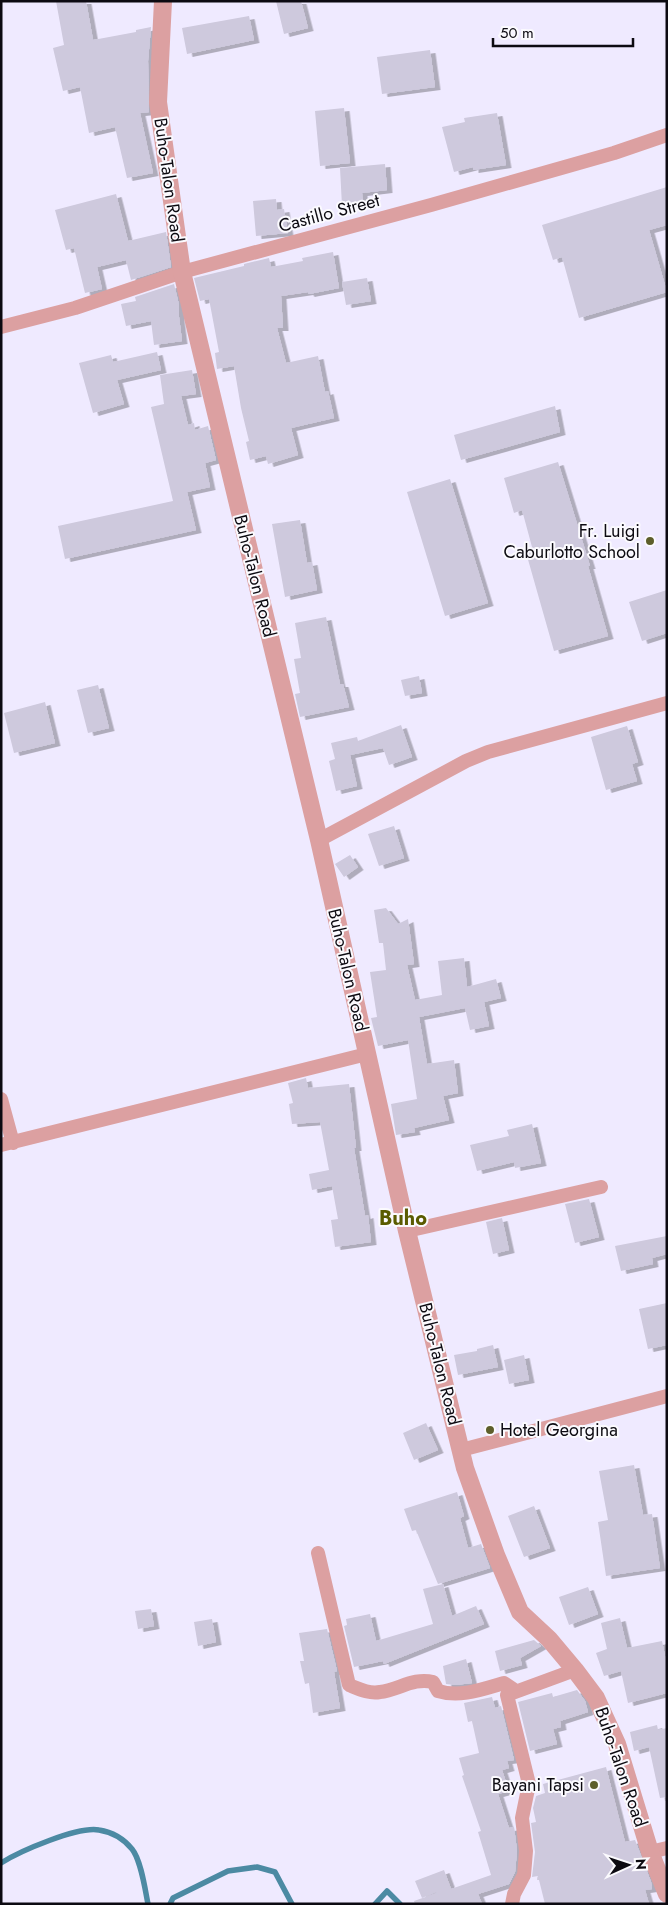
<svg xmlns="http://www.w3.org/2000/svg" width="668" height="1905" viewBox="0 0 668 1905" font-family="Jost,sans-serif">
  <defs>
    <filter id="shadow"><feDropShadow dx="5.5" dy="3" stdDeviation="0" flood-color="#0004"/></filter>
  </defs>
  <rect width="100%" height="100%" fill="#efeaff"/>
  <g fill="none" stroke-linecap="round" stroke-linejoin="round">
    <!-- stream -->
    <path stroke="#4c8aa3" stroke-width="5.5" d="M1,1863c19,-12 77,-37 98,-33 13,2 24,8 33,19 9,11 13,40 16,55
      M170,1904l3,-6 55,-27 29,-4 18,5 17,32
      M375,1904l12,-13 13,13"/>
  </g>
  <!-- building -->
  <path fill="#cec9dd" filter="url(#shadow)" d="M56,1h30l7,39 43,-8v-2l15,-3 -3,34 1,51 -9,1 13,60 -26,5 -12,-51 -26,6 -9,-46 -17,4 -10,-43 11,-3z
    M276,1h25l7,27 -24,6z
    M249,16l5,24 -67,14 -5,-26z
    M430,50l5,37 -53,7 -5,-37z
    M344,108l6,55 -30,3 -5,-55z
    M497,113l9,52 -33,5v-3l-19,5 -12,-45 23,-5 -1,-4z
    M385,164l2,26 -25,3 1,11 -21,2 -2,-38z
    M667,187v38l-18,5 18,62 -88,26 -17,-61 -9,3 -11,-35z
    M116,194l12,47 38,-9 5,35 -40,13 -5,-20 -29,7 5,22 -17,4 -11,-45 -8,2 -11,-40z
    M276,199l1,11 7,-1 4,24 -32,3 -3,-35z
    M333,252l6,36 -30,6 -1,-2 -27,4 2,32h-6l9,35 32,-7 7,36 3,-1 6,27 -43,10 7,27 -30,9 -2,-8 -16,4 -4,-18 3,-1 -8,-33 -7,-42 -17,3 -2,-16 4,-1 -10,-53 -9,2 -6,-23 50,-12v-2l25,-6 2,9 32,-6 -1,-3z
    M367,278l4,23 -25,4 -4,-23z
    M174,284l5,21v12l3,24 -28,4 -3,-24 -25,5 -5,-22 15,-3 -1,-4z
    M157,352l4,18 -44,10 7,24 -31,9 -14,-50 32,-8 2,7z
    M192,370l4,24 -15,2 7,29 6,-2 1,7 13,-4 8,34 -11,3 5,24 -23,5 9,38 -131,29 -7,-33 115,-25 -22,-94 13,-3 -4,-29z
    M555,406l5,26 -99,28 -7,-25z
    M558,462l32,104h-2l20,70 -54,15 -29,-102 7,-2 -10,-37 -8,3 -10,-35z
    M450,479l38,124 -43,13 -38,-124z
    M300,520l7,43 5,-1 5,28 -32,7 -13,-73z
    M667,590v43l-25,8 -13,-39z
    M326,617l14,67h3l6,23 -49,10 -5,-23 5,-1 -6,-34 7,-1 -6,-35z
    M419,676l3,17 -17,3 -4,-16z
    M98,685l11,43 -21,5 -11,-43z
    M45,702l10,41 -41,10 -10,-40z
    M401,725l11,32 -23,8 -6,-17 -33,7 7,31 -21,5 -7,-30 6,-2 -4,-16 26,-6 1,4z
    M627,726l11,36 -6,2 5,17 -31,9 -15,-53z
    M394,826l10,32 -25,8 -11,-32z
    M350,855l8,12 -14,10 -9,-13z
    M386,908l12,16 10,-5 6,45 -7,1 8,35 27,-5 -4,-34 26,-3 3,29 29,-8 5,19 -17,4 5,24 -19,4 -5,-22 -46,9 8,47 27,-4 4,33 -15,3 6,24 -35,8 1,4 -19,3 -5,-31 26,-5 -9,-59 -30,6 -7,-28 6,-1 -7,-45 16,-2 -3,-27h-4l-5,-33z
    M306,1078l2,10 41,-4 7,64h-2l11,68 3,-1 3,27 -36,5 -4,-27 7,-1 -6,-33 -20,4 -3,-16 20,-4 -9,-48 -28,2 -3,-20 4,-1 -5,-20z
    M532,1124l9,39 -26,5 -1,-6 -37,9 -7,-26 39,-9 -2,-6z
    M589,1199l10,38 -24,6 -10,-39z
    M502,1218l7,32 -16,4 -7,-32z
    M667,1236v18l-15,4 1,6 -32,7 -6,-25z
    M667,1303v42l-19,4 -9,-40z
    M493,1345l5,22 -40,8 -4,-20 23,-4v-2z
    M524,1355l5,25 -20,4 -5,-24z
    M426,1423l12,27 -24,10 -11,-27z
    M634,1465l9,50 9,-1 8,54 -54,8 -8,-54 10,-2 -9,-49z
    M457,1492l7,24 -4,2 8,30 13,-4 9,24 -52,16 -22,-54 -4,1 -8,-22z
    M534,1506l16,42 -26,9 -16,-41z
    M443,1584l9,32 24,-10 8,18 -100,40 -1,-3 -29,6 -10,-41 3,-1 -1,-6 24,-5 6,27 57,-17 -10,-35z
    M588,1587l10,27 -29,11 -10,-28z
    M151,1609l3,17 -16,3 -3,-18z
    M620,1618l7,30 35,-7 5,25v27l-39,10 -7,-32 -17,5 -8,-23 11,-4 -6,-26z
    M212,1619l4,23 -18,4 -4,-24z
    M327,1629l10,42 -3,1 6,36 -27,5 -4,-30 -4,1 -5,-23h4l-5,-28z
    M534,1640l7,6 -21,12 2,7 -22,6 -5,-20z
    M466,1659l6,24 -17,2 -9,-1 -3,-18z
    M577,1690l8,11 3,11 -28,9 1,6 -8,2 4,15 -27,7 -12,-49 34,-9 1,4z
    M492,1697l3,11 6,-2 13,54 -7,1 2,7 -7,2 7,21 -11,3 11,34 5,-1 3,24 -2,21 -6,12 -31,10 4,10h-67l-1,-3 23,-8 -1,-1 -14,6 -7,-17 29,-11 7,19 40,-14 -13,-43 3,-1 -19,-55 2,-1 -5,-17 20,-5 -7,-32 -4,1 -4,-19z
    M657,1725l1,5 9,-2v69l-7,1 -11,-51 -15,4 -4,-19z
    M606,1767l19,75 10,-2 16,42 1,7 -7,1 4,14h-104l-7,-28 -6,1 3,-25 -4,-29 5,-1 -3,-14 3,-12 9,-3 -2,-9z"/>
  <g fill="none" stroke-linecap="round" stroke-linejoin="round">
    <!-- minor -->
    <path stroke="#dca0a1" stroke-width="14" d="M1,327l74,-19 107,-36 249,-67 183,-52 53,-18
      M319,840l147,-79 22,-9 179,-49
      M1,1099l12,44
      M1,1145l366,-91
      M407,1231l194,-44
      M461,1450l206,-54
      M318,1553l31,132c10,4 20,9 31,7 18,-2 34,-15 53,-10l5,9c22,7 45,-2 66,-8l12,8
      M650,1852l17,-4
      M512,1904l2,-10 10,-19 2,-24 -4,-33 7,-34 -22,-89 68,-25"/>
    <!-- tertiary -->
    <path stroke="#dca0a1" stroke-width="18" d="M163,1l-5,101 24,170 137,568 88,391 58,237 31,87 24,57 29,27 26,31 21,28 21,46 33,108 17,42"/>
  </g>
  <!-- markers -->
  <g fill="#5d5e2b" stroke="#fbfafe" stroke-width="2">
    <circle cx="650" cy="541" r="5"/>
    <circle cx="490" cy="1430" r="5"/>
    <circle cx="594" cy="1785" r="5"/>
  </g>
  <g text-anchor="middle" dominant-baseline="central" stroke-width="4" stroke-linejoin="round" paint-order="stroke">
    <!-- street labels -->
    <g font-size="18" fill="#0c0a11" stroke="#fbfafe">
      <text transform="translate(169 180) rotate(82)">Buho-Talon Road</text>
      <text transform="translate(329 213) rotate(-15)">Castillo Street</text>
      <text transform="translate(255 576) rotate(76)">Buho-Talon Road</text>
      <text transform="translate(348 970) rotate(77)">Buho-Talon Road</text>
      <text transform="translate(440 1364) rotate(76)">Buho-Talon Road</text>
      <text transform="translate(621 1767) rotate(71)">Buho-Talon Road</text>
    </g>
    <!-- poi labels -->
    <g font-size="18" fill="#0c0a11" stroke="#fbfafe" text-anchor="end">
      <text x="640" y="531">Fr. Luigi<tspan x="640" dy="21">Caburlotto School</tspan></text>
      <text x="500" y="1430" text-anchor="start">Hotel Georgina</text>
      <text x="584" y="1785">Bayani Tapsi</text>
    </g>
    <!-- quarter labels -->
    <g font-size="20" font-weight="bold" fill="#5a5b00" stroke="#fbfafe">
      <text x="403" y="1218">Buho</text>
    </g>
  </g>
  <!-- border -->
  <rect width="668" height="1905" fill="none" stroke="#0c0a11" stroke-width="5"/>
  <!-- north arrow -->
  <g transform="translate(628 1865) rotate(87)" stroke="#fbfafe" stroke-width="4" paint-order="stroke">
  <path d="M0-4L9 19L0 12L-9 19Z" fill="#0c0a11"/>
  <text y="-8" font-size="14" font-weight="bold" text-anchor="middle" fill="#0c0a11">N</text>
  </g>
  <!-- scale -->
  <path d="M493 38v8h140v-8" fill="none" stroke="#0c0a11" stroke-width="2.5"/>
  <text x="500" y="38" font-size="15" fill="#0c0a11" stroke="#fbfafe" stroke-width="4" paint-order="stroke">50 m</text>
</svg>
